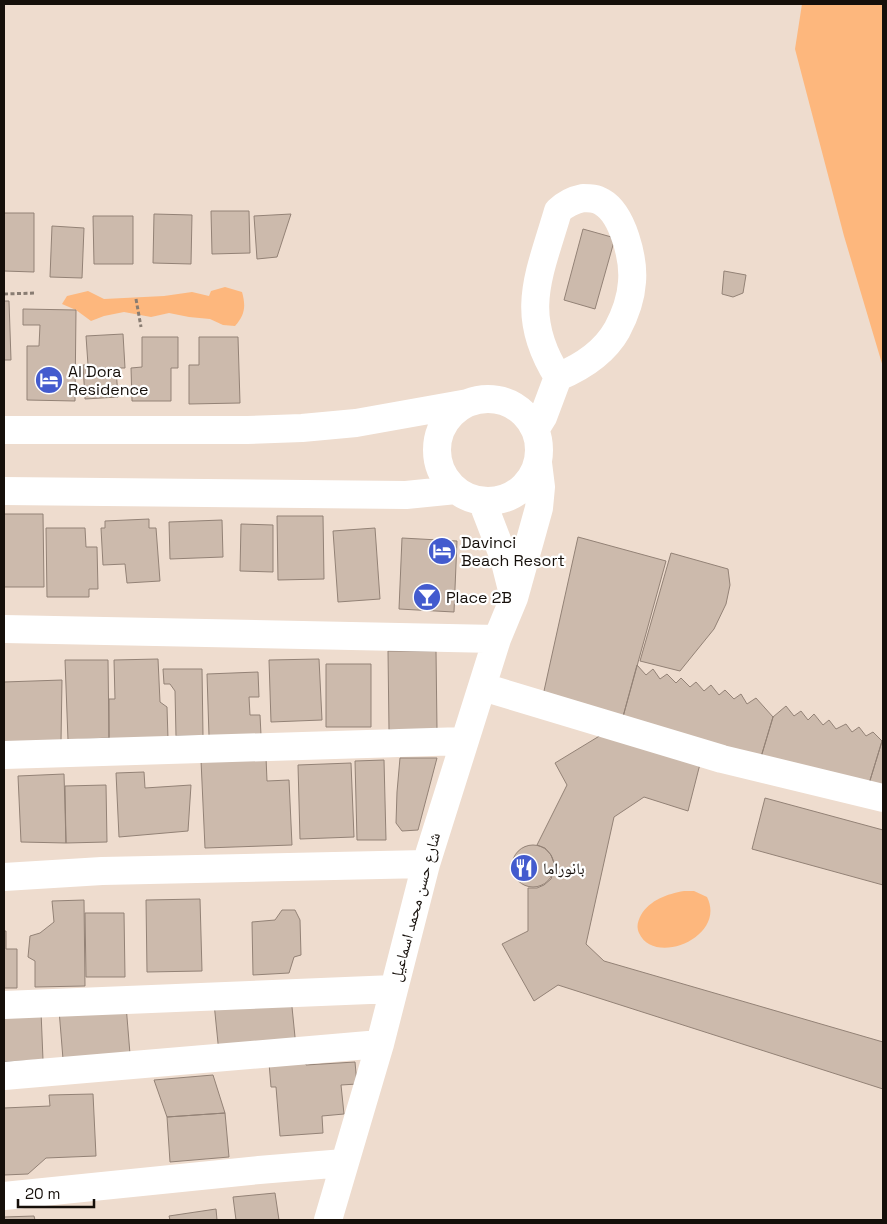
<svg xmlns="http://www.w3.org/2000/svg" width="887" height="1224" viewBox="0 0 887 1224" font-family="'Space Grotesk','Noto Naskh Arabic',sans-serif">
  <rect width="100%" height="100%" fill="#eedcce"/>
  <!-- water -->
  <path fill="#fdb77d" d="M802,4h81v363l-39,-131 -49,-187z
    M225,287l17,5c4,14 3,23 -7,34l-12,-1 -13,-6 -21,-2 -20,-4 -18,4 -27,-5 -20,4 -13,5 -15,-11 -14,-6 5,-8 21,-5 16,8 60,-3 28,-4 17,4 2,-5z
    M684,891h10l13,6c20,40 -53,70 -68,36 -3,-7 -1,-12 2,-18 9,-15 26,-21 43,-24z"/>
  <!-- building -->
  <path fill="#ccbaac" stroke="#938276" d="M211,211h38l1,42 -38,1z
    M4,213h30v59l-30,-1z
    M154,214l38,1 -1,49 -38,-1z
    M291,214l-14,43 -20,2 -3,-43z
    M93,216h40v48h-39z
    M52,226l32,2 -2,50 -32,-1z
    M583,229l32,9 -20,71 -31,-9z
    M724,271l22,4 -3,18 -10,4 -11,-3z
    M4,301h5l2,59h-7z
    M23,309l53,1 -1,91 -48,-1v-54h12l1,-21h-17z
    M123,334l2,34h-9l2,29 -33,2 -2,-34h5l-2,-29z
    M142,337h36v31h-7v33h-39l-1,-33 11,-1z
    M199,337h39l2,66 -51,1v-39h10z
    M4,514h39l1,73h-40z
    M277,516h46l1,63 -46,1z
    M149,519v9h7l4,53 -33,2 -2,-19 -22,1 -2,-37h4v-7z
    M222,520l1,37 -53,2 -1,-37z
    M241,524l32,1v47l-33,-1z
    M46,528h39l1,19h11l1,42h-9v8h-42z
    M375,528l5,71 -42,3 -5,-71z
    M578,537l88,24 -45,163 -79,-24z
    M402,538l55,3 -3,71 -55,-3z
    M671,553l57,16 2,16 -4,19 -12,25 -34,42 -40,-10z
    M388,651h48l1,79h-48z
    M158,659l2,43 7,5 1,32 -59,1v-41h6l-1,-39z
    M319,659l3,61 -51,2 -2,-62z
    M65,660h43l1,78 -41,2z
    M326,664h45v63h-45z
    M637,665l9,10 7,-6 7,10 7,-5 9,9 5,-5 9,9 6,-5 8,9 7,-6 8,10 6,-5 9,9 7,-5 6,10 9,-6 17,19 -12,40 -140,-33z
    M163,669h39l1,67h-27l-1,-45 -5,-7h-6z
    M258,672l1,25h-10l1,18h10l1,20 -52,1 -2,-62z
    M62,680l-1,62 -57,3v-63z
    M786,706l8,10 7,-5 7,9 6,-6 9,11 6,-5 7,9 10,-5 6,8 7,-5 7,9 7,-4 9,9 -14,46 -107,-30 12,-40z
    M606,732l94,32 -12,47 -44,-14 -30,20 -28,127 18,17 279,81v47l-325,-104 -24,16 -32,-57 26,-13v-43h9l7,-3 7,-6 3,-8v-8l-3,-8 -6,-7 -8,-3 30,-60 -12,-22z
    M883,738v52l-15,-3z
    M266,757l1,24 22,-1 3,65 -87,3 -4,-88z
    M400,758h37l-19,72 -16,1 -6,-8 1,-31z
    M384,760l2,80h-29l-2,-79z
    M351,763l3,74 -54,2 -2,-74z
    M144,772l1,16 46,-3 -3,46 -69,6 -3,-64z
    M64,774l2,69 -45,-1 -3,-66z
    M106,785l1,57 -41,1 -1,-57z
    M765,798l118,32v55l-131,-36z
    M512 866a21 21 0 1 1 42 0a21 21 0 1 1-42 0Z
    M200,899l2,72 -55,1 -1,-72z
    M84,900l1,86 -50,1v-26l-7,-4 2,-21 10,-3 14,-11 -2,-21z
    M282,910h13l5,10 1,35 -7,2 -5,16 -36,2 -1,-53 23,-2z
    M85,913h39l1,64h-39z
    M4,931h2v18h11v39h-13z
    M291,997l5,50 -77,6 -5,-50z
    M126,1005l4,49 -67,5 -4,-49z
    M41,1011l2,49 -39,2v-50z
    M306,1060v5l49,-3 2,22 -16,1 3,29 -22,2 1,17 -43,3 -4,-49h-5l-2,-24z
    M213,1075l12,38 -58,4 -13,-37z
    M93,1094l3,62 -50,2 -18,16 -24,1v-67l46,-2 -1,-11z
    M225,1113l4,44 -59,5 -3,-45z
    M275,1193l4,27h-43l-3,-23z
    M216,1209l1,11h-47l-1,-4z
    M34,1216l1,4h-31v-3z"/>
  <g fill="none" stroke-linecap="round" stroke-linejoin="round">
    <!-- path -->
    <path stroke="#887c72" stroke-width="3" stroke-dasharray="4 2.5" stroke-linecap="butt" d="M4,294l32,-1
      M136,299l5,28"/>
    <!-- minor -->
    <path stroke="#fff" stroke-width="28" d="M583,198c7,0 13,0 19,4 21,12 32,57 30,80 -1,16 -7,33 -15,48 -13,23 -35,37 -59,47 -40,-63 -19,-101 0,-166 8,-8 15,-11 25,-13z
      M437 450a51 51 0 1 1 102 0a51 51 0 1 1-102 0Z
      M4,430h243l55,-2 54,-5 112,-20
      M535,430l8,-13 15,-40
      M4,491l402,4 50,-5
      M482,501l22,57 9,36
      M4,629l493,10
      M483,687l239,72 161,39
      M4,755l460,-14
      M4,877l98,-6 324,-7
      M4,1005l390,-16
      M4,1076l376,-32
      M4,1196l255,-26 85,-7
      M328,1220l52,-176 46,-180 71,-225 17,-41 25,-90 2,-21 -3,-24"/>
  </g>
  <!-- icons -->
  <defs>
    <symbol id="hotel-disc" viewBox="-11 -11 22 22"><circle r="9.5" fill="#435bce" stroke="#fff"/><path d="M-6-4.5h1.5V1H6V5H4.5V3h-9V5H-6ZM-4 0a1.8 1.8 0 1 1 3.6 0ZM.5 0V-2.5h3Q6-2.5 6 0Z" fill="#fff"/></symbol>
    <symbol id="bar-disc" viewBox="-11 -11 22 22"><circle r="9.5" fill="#435bce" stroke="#fff"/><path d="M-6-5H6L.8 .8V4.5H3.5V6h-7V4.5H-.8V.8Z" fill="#fff"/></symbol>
    <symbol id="restaurant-disc" viewBox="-11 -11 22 22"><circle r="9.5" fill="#435bce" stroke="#fff"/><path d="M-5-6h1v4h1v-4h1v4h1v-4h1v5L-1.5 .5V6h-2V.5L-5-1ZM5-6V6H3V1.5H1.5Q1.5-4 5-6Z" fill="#fff"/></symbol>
  </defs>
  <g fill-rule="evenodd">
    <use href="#hotel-disc" x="33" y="364" width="32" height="32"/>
    <use href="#hotel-disc" x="426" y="535" width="32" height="32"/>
    <use href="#bar-disc" x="411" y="581" width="32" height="32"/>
    <use href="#restaurant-disc" x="508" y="852" width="32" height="32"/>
  </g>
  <g text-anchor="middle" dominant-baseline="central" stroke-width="4.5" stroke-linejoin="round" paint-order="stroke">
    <!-- poi labels -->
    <g font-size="16" fill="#150f0a" stroke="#fff" text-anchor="start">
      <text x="68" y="371">Al Dora<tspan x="68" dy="18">Residence</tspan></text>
      <text x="461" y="542">Davinci<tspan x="461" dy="18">Beach Resort</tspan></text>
      <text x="446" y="597">Place 2B</text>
      <text x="543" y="868">بانوراما</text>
    </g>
    <!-- street labels -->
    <g font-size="16" fill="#150f0a" stroke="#fff">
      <text transform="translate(415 907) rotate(-75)">شارع حسن محمد اسماعيل</text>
    </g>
  </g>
  <!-- border -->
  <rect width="887" height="1224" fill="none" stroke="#150f0a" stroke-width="10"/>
  <!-- scale -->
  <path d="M18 1199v8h76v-8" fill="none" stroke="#150f0a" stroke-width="2.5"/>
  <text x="25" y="1199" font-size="15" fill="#150f0a" stroke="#ffffff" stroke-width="4" paint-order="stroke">20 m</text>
</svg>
